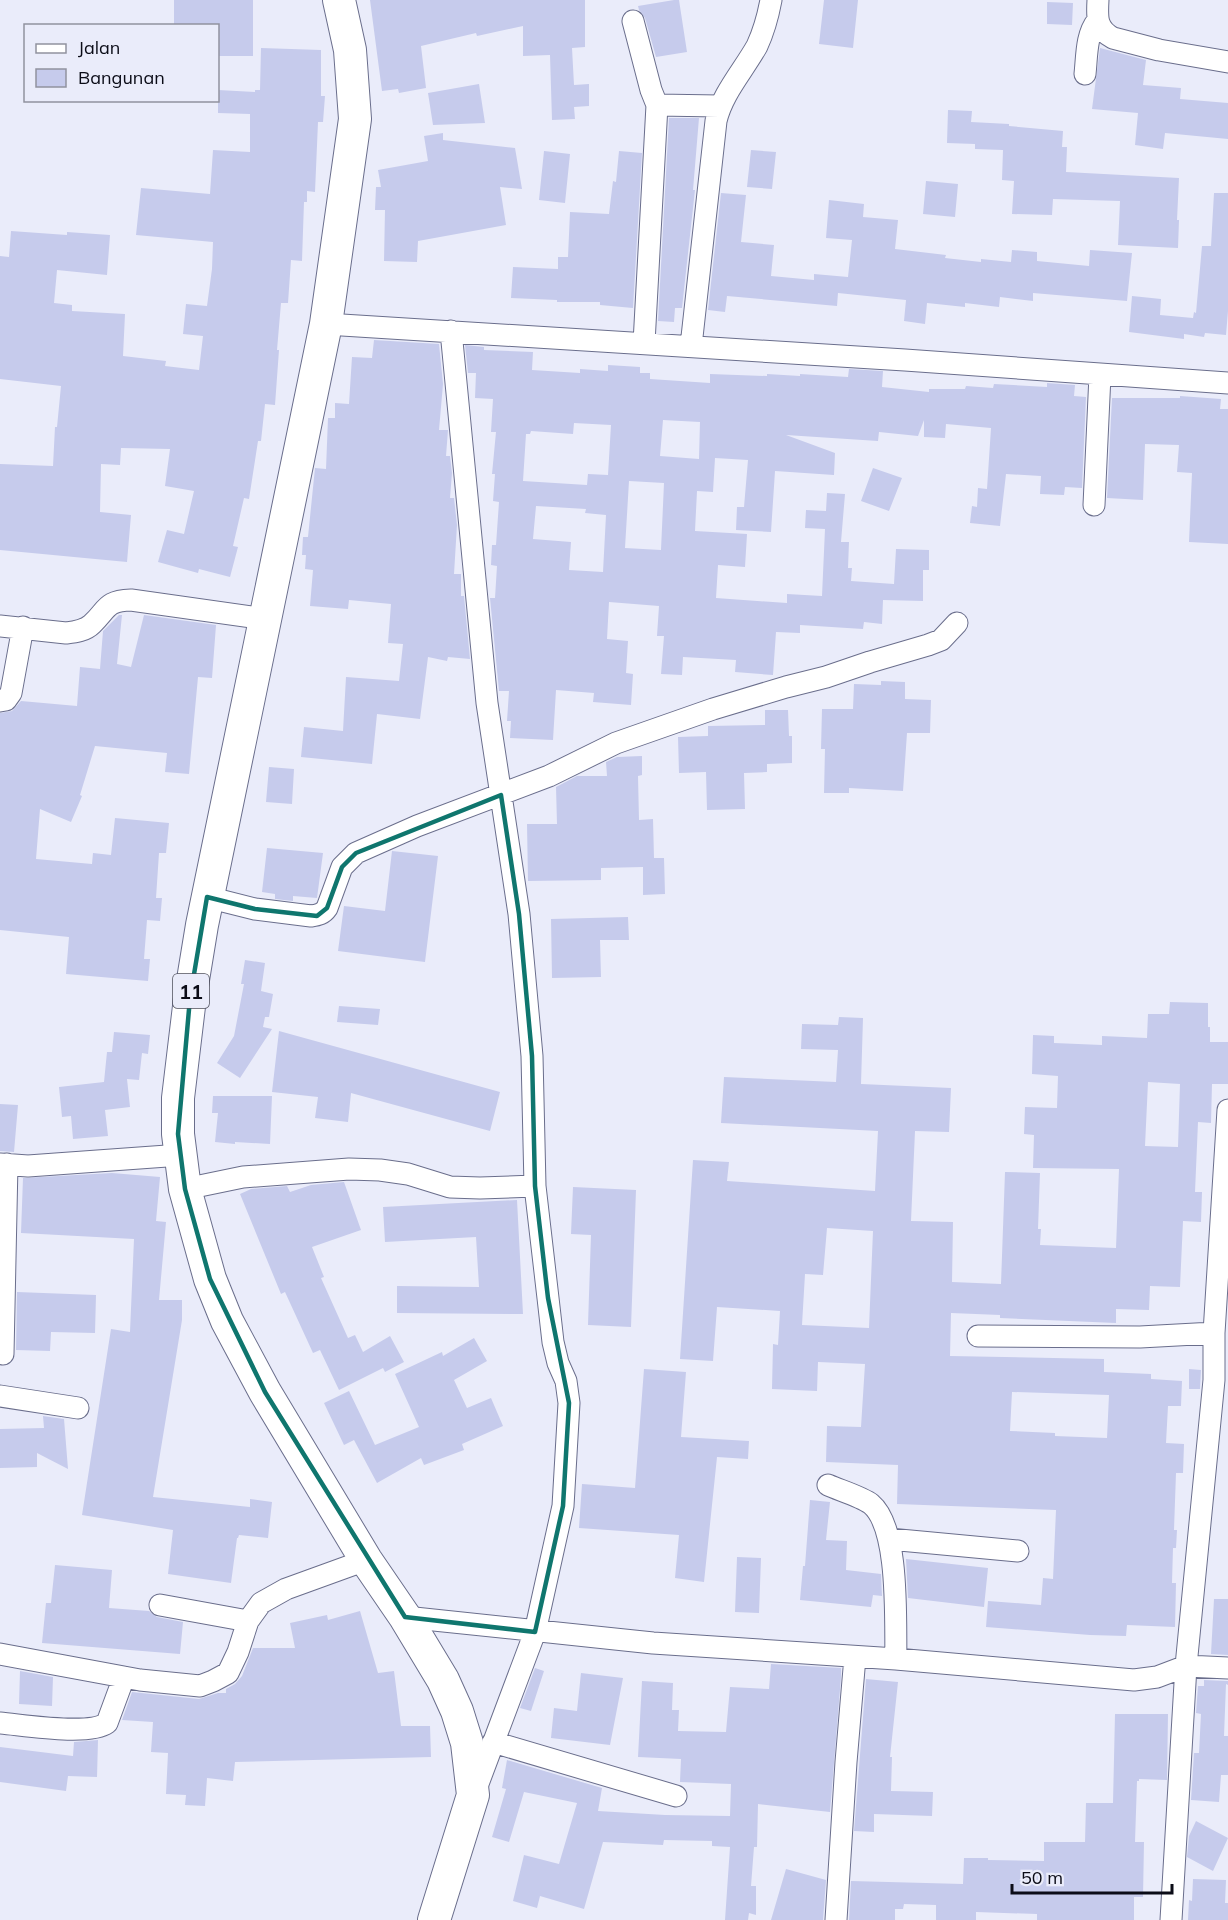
<svg xmlns="http://www.w3.org/2000/svg" width="1228" height="1920" viewBox="0 0 1228 1920" font-family="Mulish,sans-serif">
  <rect width="100%" height="100%" fill="#eaecfa"/>
  <!-- building -->
  <path fill="#c6cbec" fill-rule="evenodd" d="M174,0h79v56h-35v-30h-44z
    M370,0h215v47l-13,1 2,37 15,-1v22l-15,1 1,12 -23,1 -2,-65 -27,1v-30l-46,10 -1,-3 -55,13 5,42 -27,5 -1,-4 -16,2z
    M674,0h5l8,52 -31,5 -11,-39 -6,-8 -1,-4z
    M824,0h34l-5,48 -34,-4z
    M1047,2l26,1 -1,22 -25,-1z
    M261,48l60,2v46h4l-2,26h-5l-3,70 -8,-1v11h-3l-2,59 -11,-1 -3,43h-7l-4,47h2l-4,55 -10,-1 -4,37h-3l-9,58 -5,-1 -11,48 5,1 -8,30 -31,-8 -1,4 -40,-11 9,-32 17,4 10,-43 -29,-5 5,-37 -49,-1 -1,17 -19,-1 -1,48 31,3 -4,47 -127,-12v-86l53,2 2,-39h2l4,-41 -61,-7v-123l9,1 2,-26 56,4v-3l43,3 -3,40 -50,-5 -3,33 18,2v6l53,3 -2,42 43,5 -1,5 34,4 4,-34 -20,-2 3,-30 21,2 5,-37 1,-27 -77,-7 5,-47 69,6 3,-44 37,2v-38l-32,-1v-23l37,2v-2h5z
    M1100,48l46,12 -3,25 38,3 -1,11 48,4v36l-63,-6 -2,16 -28,-4 3,-32 -46,-4z
    M479,84l6,39 -52,2 -5,-32z
    M948,110l24,1 -1,11 38,2v2l54,5 -1,16h5l-1,25 113,6 -2,42h2l-1,28 -60,-3 2,-44 -67,-2 -1,16 -40,-1 2,-33 -12,-1 1,-30 -28,-1v-5l-28,-1z
    M669,118h30l-6,72h2l-13,118h-7l-1,14 -16,-1z
    M443,133v7l72,8 7,41 -22,-2 6,38 -88,16 -1,21 -33,-1 1,-51h-10l1,-23h5l-3,-17 50,-9 -4,-25z
    M751,150l25,2 -4,37 -25,-2z
    M544,151l26,3 -5,49 -26,-3z
    M619,151l23,2 -9,155 -33,-3v-3h-43v-2l-46,-2 2,-31 45,2v-12h10l2,-45 39,2 4,-33 3,1z
    M926,181l32,3 -3,33 -32,-3z
    M721,193l25,2 -5,47 33,3 -3,31 43,4v-6l34,3 4,-37 -26,-2 3,-38 35,4 -1,13 35,3 -3,29 51,6 -1,3 36,4v-3l30,3 1,-12 25,2v9l52,5 1,-16 42,3 -5,48 -94,-8v8l-33,-4 -1,10 -34,-4v4l-38,-4 -2,21 -21,-3 2,-21 -68,-7 -1,13 -110,-10 -2,16 -17,-2z
    M1214,193h14v118l-2,24 -21,-2 -1,4 -20,-3v5l-55,-7 3,-36 29,3 -1,16 33,3 1,-6 2,1 6,-67h9z
    M374,340l65,4 4,40 -4,46h9l-2,26h4l2,17 -2,25h4l3,27 -3,49h7v22h3l6,63 -22,-2 -1,4 -19,-4 -8,62 -43,-5 -5,50 -71,-7 3,-30 39,4 3,-54 53,4 4,-37 -15,-1 3,-39 -42,-4 -1,9 -38,-3 3,-36 -8,-1 1,-14h-4l1,-18h5l7,-69 11,1 2,-51h7v-15l14,1 3,-47 20,1z
    M465,345l19,2v3l49,2 -1,18 48,3v-4l28,2v-6l32,2v6h10v6l60,4v-9l57,2v-2l33,2v-2l48,3 1,-8 34,2 -1,16 47,5v-3h36l1,-3 27,2 1,-4 53,3v-4l28,2 -1,11 12,1 -4,91 -17,-1 -1,8 -24,-1 1,-18 -35,-2 -6,52 -30,-3 2,-17 5,1 1,-19 9,1 4,-61 -45,-4 -1,14 -21,-1v-17l-6,16 -39,-4 -1,9 -92,-6 49,18 -1,22 -59,-4 -4,61 -35,-2 1,-23h7l4,-47 -33,-2 -2,34 -16,-1 -2,40 52,3 -2,33 -27,-2 -2,33 71,5v-9l35,2 3,-67 -20,-1 1,-18 20,1 1,-18 18,1 -4,48h8l-1,26h4l-1,13 43,3 2,-35 33,1v20h-6v31l-40,-1 -1,24 -18,-2 -1,7 -63,-4v8l-24,-1 -3,43 -38,-3 1,-12 -53,-3 -1,18 -21,-1 3,-38h-7l2,-30 -50,-4 -2,37 21,2 -2,32 7,1 -2,31 -38,-3 1,-9 -38,-3 -3,50 -43,-2 1,-17h-4l2,-30h-10l-9,-93h5l2,-32 -6,-1 1,-20h4l3,-43 -6,-1 2,-27h-3l4,-42h-5l2,-33 -18,-1 1,-25h-8zM663,420l37,2 -1,37 -39,-3zM574,423l37,2 -3,50 -20,-1 -1,11 -64,-4 3,-47h4l1,-3 42,3zM629,481l35,2 -3,67 -36,-2zM536,506l50,3 -1,4 21,2 -3,57 -34,-2 2,-28 -38,-3z
    M1180,396l41,3 -1,10h8v135l-39,-2 3,-69 -15,-1 2,-27 -34,-1 -2,56 -36,-2 5,-100h68z
    M873,468l29,10 -13,33 -28,-10z
    M119,615h3l-5,49 14,3 13,-52 72,10 -4,53 -14,-1 -9,97 -24,-2 2,-19 -72,-7 -15,49 2,1 -11,26 -31,-13 -4,50 56,5 1,-11 18,2 4,-37 54,5 -3,30h-7l-3,45h6l-2,23 -13,-1 -3,39h6l-2,22 -82,-7 3,-37 -69,-7v-217l12,-2 9,-10 56,5 3,-39 20,2 3,-38z
    M881,681l24,1v17l26,1 -1,33h-23l-4,58 -54,-3v5h-25l1,-44h-4l1,-40h31l1,-25 27,1z
    M765,710h23l1,26h3v27l-25,1v8l-23,1 1,36 -38,1 -1,-38 -27,1 -1,-36 30,-1v-10l57,-1z
    M642,756v19l-4,1 1,44 14,-1 1,39h10l1,36 -22,1v-28l-42,1v12l-73,1 -1,-57h30l-1,-37 21,-11h30l-1,-14 11,-5z
    M269,767l25,2 -2,35 -26,-2z
    M267,848l56,5 -6,45 -24,-2v5l-18,-2v-5l-13,-2z
    M392,851l46,5 -13,106 -87,-11 6,-45 41,5z
    M628,917l1,23h-29l1,37 -49,1 -1,-59z
    M245,960l20,3 -4,28 12,3 -4,23h-4l-2,10 9,2 -32,49 -23,-15 17,-27 10,-52h-3z
    M1170,1002l38,1v24h2v15h18v42h-16l-1,39 -13,-1 -3,70h7l-1,30 -18,-1 -3,66 -30,-1 -1,24 -33,-1v14l-116,-5v-3l-49,-2 -1,43 154,3v13l47,2v5l31,2 -1,25h-13l-2,37 18,1 -1,29h-7l-2,57h3l-1,18h-3l-1,35h4l-1,44 -48,-2 -1,11 -36,-1 -104,-8 2,-26 53,4 2,-27 10,1 3,-69 -159,-6 1,-39 -72,-3 1,-36 34,1 4,-63 -47,-2 -1,29 -45,-2 1,-45 5,1 2,-34 -63,-4 -4,54 -33,-2 13,-199 36,2 -2,19 148,10 3,-60 -157,-8 3,-46 112,5 2,-32 -37,-1 1,-25 36,1 1,-8 24,1 -2,66 90,4 -2,44 -34,-1 -4,90 42,1 -1,60 49,2 4,-112 35,1 -2,56h3l-1,16 76,3 3,-79 -86,-1 1,-33 -10,-1 1,-27 32,1 1,-32 -26,-2 1,-39 21,1v7l48,2v-9l45,2 1,-24h21zM1148,1082l32,2 -2,63 -33,-1zM827,1228l46,3 -4,97 -67,-3 3,-51 18,1zM1012,1392l97,3 -2,43 -52,-2v-3l-45,-2z
    M339,1006l41,3 -2,16 -41,-3z
    M279,1031l221,61 -10,39 -139,-38 -3,29 -33,-4 3,-21 -46,-5z
    M114,1032l36,3 -2,19 -6,-1 -3,27 -12,-1 3,28 -25,3 3,26 -35,3 -2,-23 -9,1 -3,-30 45,-5 3,-30h5z
    M213,1096h59l-2,48 -35,-2v2l-20,-2 3,-29h-6z
    M0,1104l18,1 -4,47 -14,-1z
    M112,1173l48,4 -4,44 10,1 -7,78h23v20l-29,177 97,10v-8l22,3 -4,36 -29,-3 -1,3h-1l-6,45 -63,-9 5,-44 -91,-15 29,-186 19,3 4,-93 -113,-6 2,-55z
    M344,1182l17,48 -49,17 12,30 -3,1 27,60 7,-3 8,17 27,-16 14,26 -19,10 -2,-4 -44,22 -19,-40 -7,3 -28,-61 -4,2 -41,-100 11,-5 36,-3 3,6 21,-7z
    M573,1187l63,3 -5,137 -43,-2 3,-90 -20,-1z
    M517,1200l6,114 -126,-1v-27l82,1 -3,-50 -91,5 -2,-35z
    M17,1292l79,3 -1,38 -44,-1 -1,19 -34,-1z
    M474,1338l13,23 -33,19 13,28 24,-10 12,28 -41,18 2,6 -40,15 -3,-7 -44,25 -23,-43 -10,5 -20,-42 25,-12 26,54 44,-18 -24,-53 47,-22 1,4z
    M644,1369l42,3 -5,65 68,4 -1,18 -31,-2 -13,125 -29,-4 4,-43 -100,-7 3,-44 53,4z
    M1189,1369l12,1 -1,19h-11z
    M43,1416l21,3 4,50 -31,-16v14l-37,1v-39l44,-1z
    M810,1500l20,2 -4,38 21,1 -1,29 35,4 1,22 -9,-1 -2,12 -71,-7 3,-34h2z
    M737,1557l24,1 -2,55 -24,-1z
    M906,1559l82,9 -4,39 -76,-9z
    M55,1565l57,5 -3,38 40,3 8,6 26,5 -3,32 -138,-11 4,-40h5z
    M1214,1599h14v56l-17,-1z
    M360,1611l18,62 16,-2 7,55h29l1,31 -196,5 -2,19 -26,-3 -2,28 -20,-1 1,-10 -20,-1 2,-41 -17,-1 2,-30 -31,-2 10,-28 67,7 19,-6h8v-4l9,-5 7,-8 11,-28h42l-5,-25 37,-8 1,5z
    M771,1664l70,4v9l-11,135 -72,-8 -1,43h-3l-3,39h5v29l-7,-2 -1,7h-23l5,-73 -18,-1v-5l-48,-1 -1,5 -60,-3 -19,67 -44,-13 -3,12 -24,-7 11,-46 35,9 18,-61 -53,-11 -15,50 -17,-5 14,-48 -4,-1 5,-28 95,28 -4,23 67,4 65,1 1,-32 -51,-2 1,-23 -43,-2 4,-76 31,2 -1,27h7l-1,21 48,1 4,-45 39,2z
    M535,1668l9,3 -13,40 -11,-3z
    M20,1671l33,6 -1,29 -33,-2z
    M581,1673l42,5 -13,67 -59,-7 3,-30 23,3z
    M866,1679l32,3 -8,75h2l-1,34 42,1 -1,24 -58,-2v18l-20,-1z
    M1204,1680l24,1v4l-2,-1 -2,52h4v39h-7l-2,27 -28,-2 3,-47h5l2,-39 -5,-1 2,-27h6z
    M1115,1714h53l-1,66 -28,-1v2h-2l-2,61h9l-1,55h-9v23h-97v-6l-61,-2v8h-40v-15l-32,-1 -1,5h-8v11h-46l2,-39 112,3 1,-26h24v2l56,1v-19h41l1,-39h27z
    M98,1740l-1,37 -29,-1 -2,15 -66,-9v-35l73,9 1,-14z
    M1196,1821l32,17 -15,33 -26,-14 2,-21z
    M786,1869l40,11 -3,40h-52z
    M1193,1879l33,1 -1,23h3v17h-40l1,-20 3,1z"/>
  <g fill="none" stroke-linecap="round" stroke-linejoin="round">
    <defs>
      <path id="minor" d="M1098,0c-1,17 -2,29 15,38l46,12 69,12
        M633,21l18,69 6,15 62,1
        M1085,74c2,-18 1,-39 12,-53
        M326,324l579,36 323,23
        M451,331l36,372 32,211 13,142 3,130 13,112 5,44 5,21 8,18 3,22 -6,103 -28,126 -59,157
        M644,343l13,-238
        M691,346l25,-225c6,-27 27,-50 41,-75 7,-15 11,-30 14,-46
        M1094,505l6,-130
        M0,626l66,7c9,-1 19,-2 26,-9 16,-15 13,-23 39,-24l134,19
        M0,701l6,-1 5,-7 12,-66
        M207,897l48,12 56,7c7,-1 12,-2 16,-8l15,-41 14,-14 61,-27 132,-50 67,-33 97,-34 73,-22 40,-10 44,-15 58,-17 13,-5 16,-17
        M0,1164l28,2 153,-11
        M185,1189l58,-12 106,-8 31,1 28,4 42,13 30,1 55,-2
        M978,1336l162,1 74,-4
        M3,1354l4,-190
        M0,1396l78,12
        M828,1485c11,5 34,12 43,19 29,24 24,118 25,155
        M889,1539l129,12
        M160,1605l88,16
        M405,1617l248,26 243,16 238,21 23,-3 29,-11 42,2
        M0,1654l140,26 60,6 13,-5 15,-8 10,-21 10,-31 13,-18 25,-14 80,-29
        M0,1723c24,2 89,13 107,0l17,-46
        M493,1742l183,54
        M836,1920l10,-158 9,-105
        M1171,1920l15,-254 28,-286v-47l14,-223"/>
      <path id="highway" d="M339,0l11,50 5,69 -29,205 -124,601 -12,73 -12,100v36l7,55 25,90 17,42 38,71 101,168 39,57 38,63 14,31 10,32 6,52 -39,125"/>
    </defs>
    <!-- minor casing -->
    <use href="#minor" stroke="#6a6e8c" stroke-width="23"/>
    <!-- highway casing -->
    <use href="#highway" stroke="#6a6e8c" stroke-width="34"/>
    <!-- minor -->
    <use href="#minor" stroke="#fff" stroke-width="21"/>
    <!-- highway -->
    <use href="#highway" stroke="#fff" stroke-width="32"/>
  </g>
  <!-- marked area -->
  <path fill="none" stroke="#0f766e" stroke-width="4.5" stroke-linejoin="round" d="M501,795l18,119 13,142 3,130 13,112 21,105 -6,103 -28,126 -130,-15 -140,-225 -55,-113 -25,-90 -7,-55 12,-136 17,-101 48,12 62,7 10,-8 15,-41 14,-14z"/>
  <g text-anchor="middle" dominant-baseline="central" stroke-width="4.5" stroke-linejoin="round" paint-order="stroke">
    <!-- shield labels -->
    <rect fill="#eaecfa" stroke="#4e4f5b" stroke-width="1.5" x="173" y="974" width="36" height="34" rx="4.5"/>
    <g font-size="20" font-weight="bold" fill="#0b0c17">
      <text x="191" y="991">11</text>
    </g>
  </g>
  <!-- legend -->
  <rect x="24" y="24" width="195" height="78" fill="#eaecfa" stroke="#91929f" stroke-width="1.5"/>
  <rect x="36" y="44" width="30" height="9" fill="#ffffff" stroke="#91929f" stroke-width="1.5"/>
  <text x="78" y="54" font-size="18" fill="#0b0c17">Jalan</text>
  <rect x="36" y="69" width="30" height="18" fill="#c6cbec" stroke="#91929f" stroke-width="1.5"/>
  <text x="78" y="84" font-size="18" fill="#0b0c17">Bangunan</text>
  <!-- scale -->
  <path d="M1012 1884v9h160v-9" fill="none" stroke="#0b0c17" stroke-width="3"/>
  <text x="1021" y="1884" font-size="18" fill="#0b0c17" stroke="#eaecfa" stroke-width="4.5" paint-order="stroke">50 m</text>
</svg>
